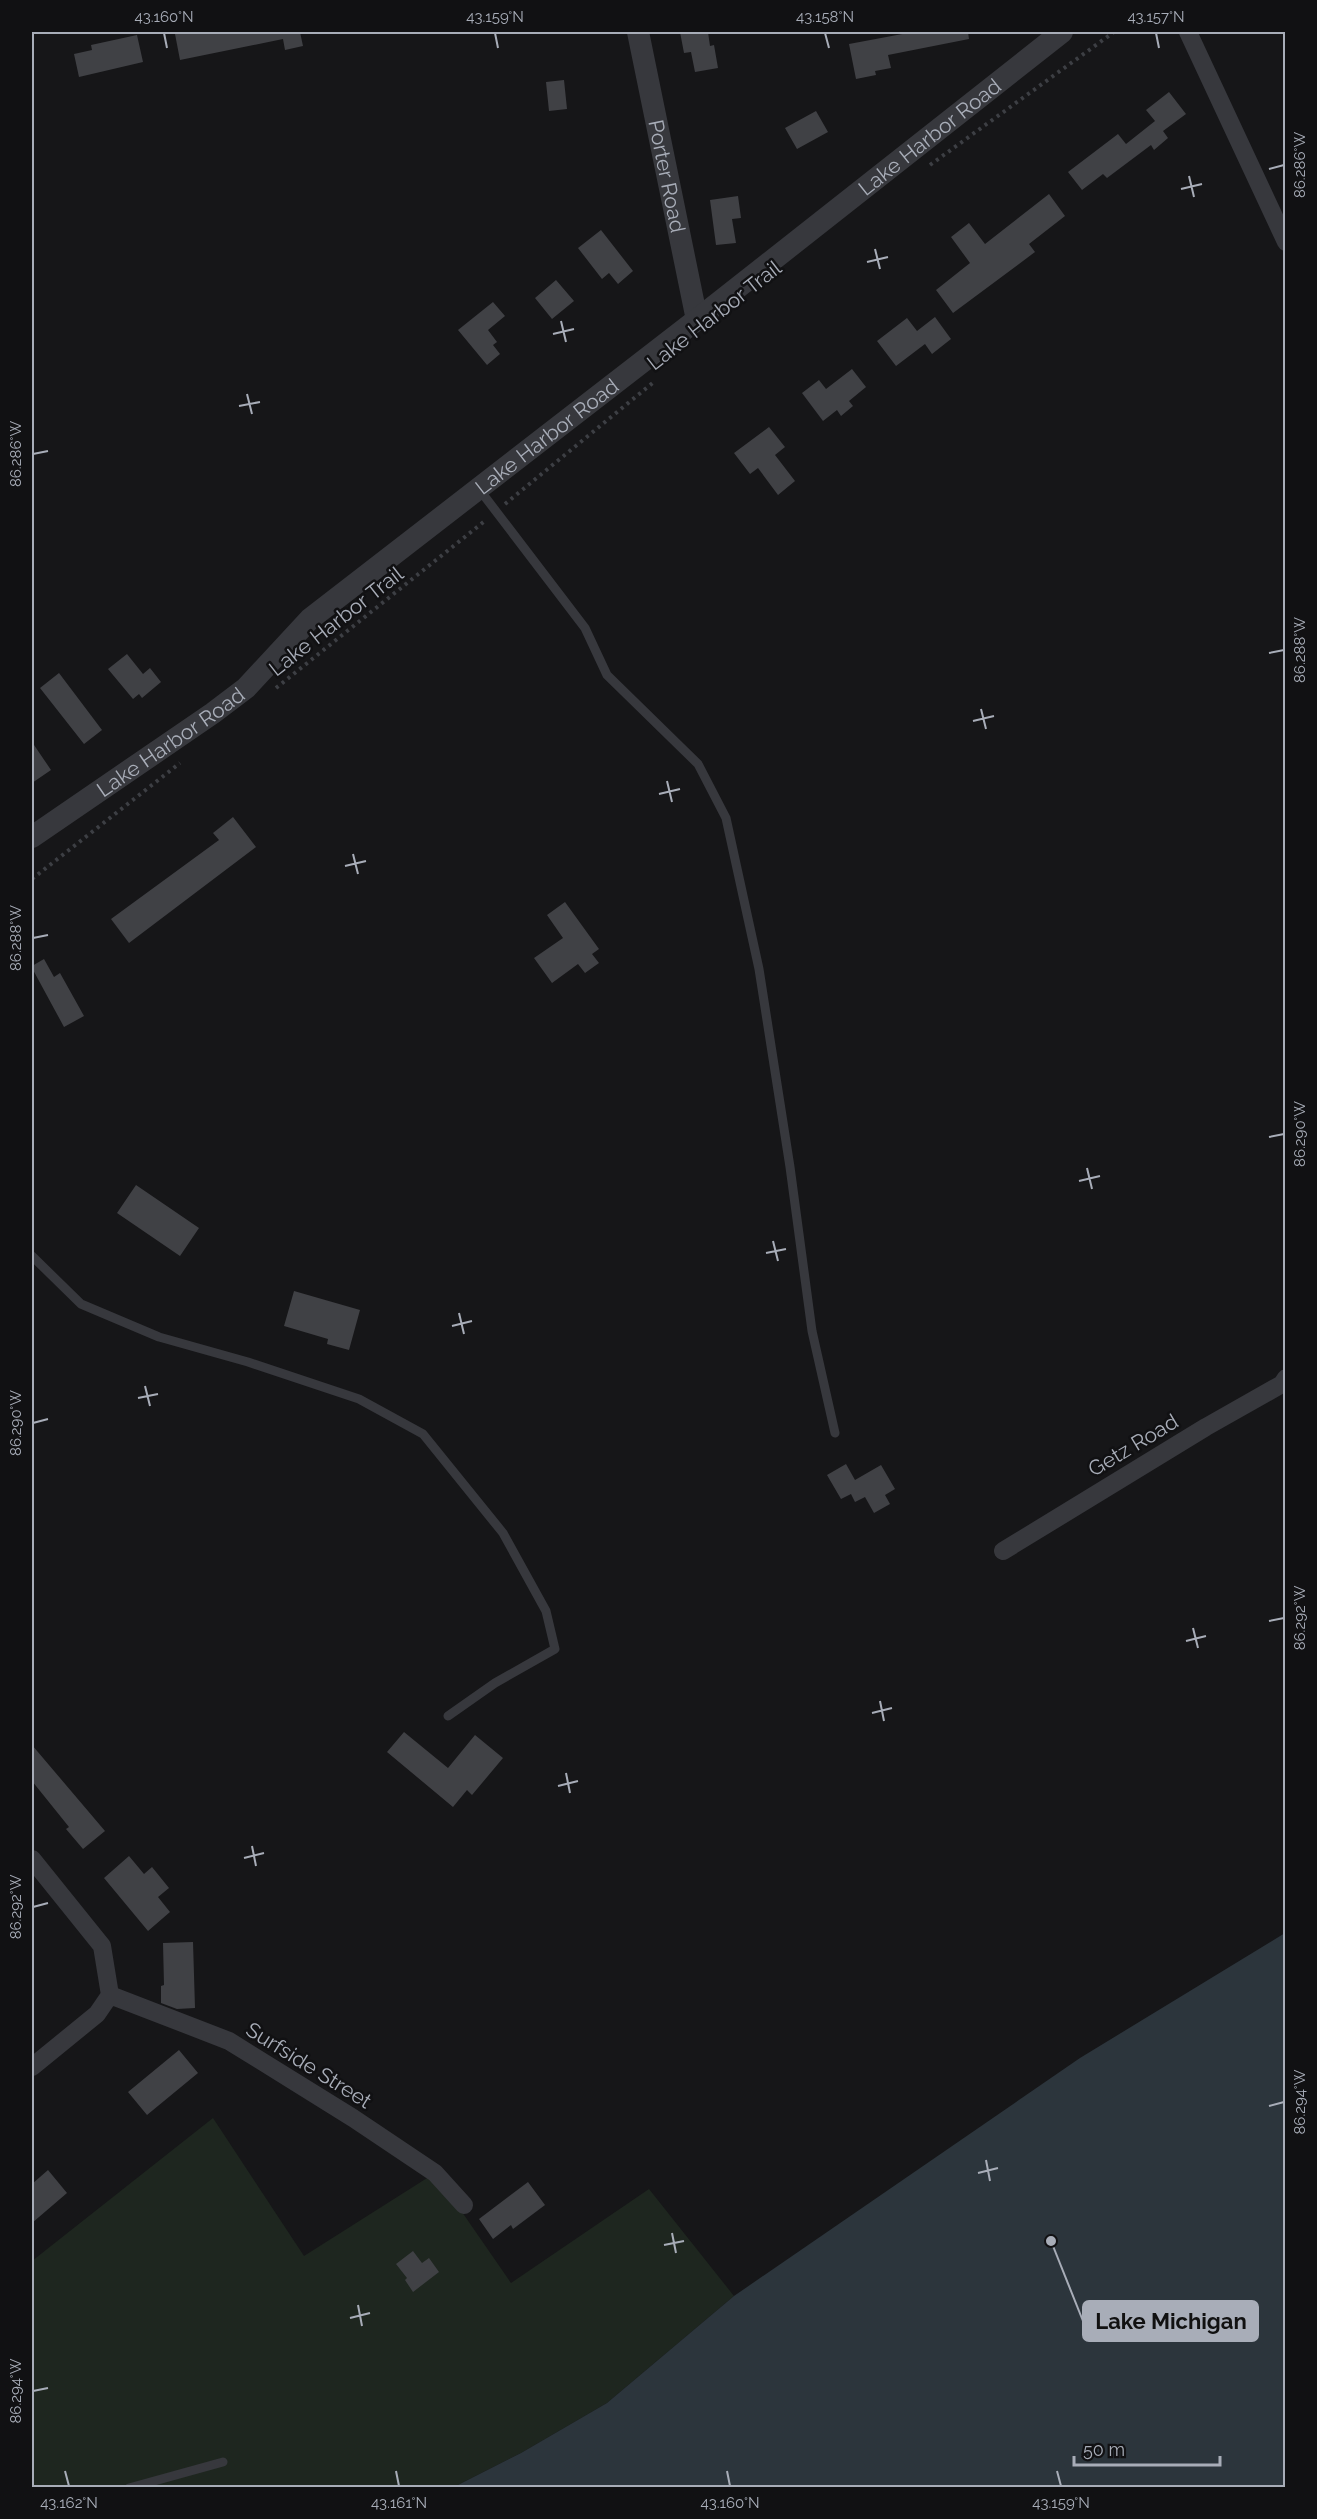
<svg xmlns="http://www.w3.org/2000/svg" width="1317" height="2519" viewBox="0 0 1317 2519" font-family="Raleway,sans-serif">
  <rect width="100%" height="100%" fill="#161618"/>
  <!-- green -->
  <path fill="#1e261f" d="M213,2118l91,138 131,-83 76,110 138,-94 85,107 -127,107 -86,50 -67,34 -422,1v-227z"/>
  <!-- water -->
  <path fill="#2c353c" d="M1285,1933v554h-831l67,-34 86,-50 127,-107 346,-238z"/>
  <!-- building -->
  <path fill="#404145" d="M188,32h112l3,14 -18,4 -2,-11 -103,21 -5,-26z
    M680,32h28l2,14 4,-1 4,23 -23,4 -4,-20 -7,1z
    M913,32h55l1,7 -81,16 3,13 -16,3 1,4 -20,4 -7,-35z
    M137,35l6,27 -64,15 -5,-23 18,-4 -1,-5z
    M564,80l3,29 -18,2 -3,-29z
    M1169,92l17,22 -23,17 5,7 -14,12 -3,-5 -44,33 -4,-4 -21,16 -14,-18 50,-38 8,10 29,-23 -9,-11z
    M816,111l12,21 -31,17 -12,-21z
    M1049,194l16,22 -36,28 6,8 -82,61 -17,-23 34,-27 -19,-26 18,-14 16,21z
    M738,196l3,22 -9,1 4,24 -20,2 -6,-45z
    M601,230l32,41 -15,13 -9,-11 -7,6 -24,-31z
    M556,280l18,21 -22,18 -17,-21z
    M493,302l12,14 -17,14 9,12 -4,3 7,9 -13,11 -29,-35z
    M935,317l16,22 -19,15 -7,-10 -29,22 -19,-25 30,-23 10,13z
    M852,369l14,18 -17,14 4,5 -12,10 -4,-6 -14,11 -21,-28 17,-13 7,9z
    M769,427l16,20 -10,8 20,26 -17,14 -20,-27 -8,6 -16,-21z
    M127,654l16,20 7,-6 11,14 -19,16 -3,-4 -6,5 -25,-30z
    M59,673l43,57 -18,14 -44,-56z
    M32,742l19,28 -19,13z
    M233,817l23,30 -127,96 -18,-24 108,-79 -6,-7z
    M565,902l34,47 -7,5 7,9 -14,10 -7,-9 -26,19 -18,-25 29,-20 -16,-23z
    M44,959l10,18 6,-4 24,43 -20,11 -32,-59v-2z
    M136,1185l63,43 -19,28 -63,-43z
    M294,1291l66,19 -11,40 -22,-6 1,-5 -44,-13z
    M846,1464l9,16 26,-15 14,24 -10,6 5,9 -16,9 -9,-16 -10,5 -4,-8 -10,5 -14,-24z
    M404,1732l44,36 27,-33 28,23 -31,37 -5,-5 -14,17 -66,-55z
    M32,1745l73,86 -22,18 -17,-20 3,-2 -37,-46z
    M129,1856l15,18 8,-7 17,21 -11,9 12,15 -22,19 -44,-53z
    M193,1942l2,66 -18,1 -16,-6v-17l3,-1 -1,-42z
    M179,2050l19,23 -51,42 -19,-23z
    M48,2170l19,23 -35,30v-39z
    M528,2182l17,23 -32,24 -2,-4 -18,14 -14,-20z
    M413,2251l9,12 7,-5 10,14 -26,20 -8,-12 2,-2 -11,-14z"/>
  <g fill="none" stroke-linecap="round" stroke-linejoin="round">
    <!-- path -->
    <path stroke="#3d3f44" stroke-width="4" stroke-dasharray="3 4.5" stroke-linecap="butt" d="M930,165l184,-133
      M505,504l150,-123
      M276,688l210,-168
      M32,879l148,-116"/>
    <!-- service -->
    <path stroke="#37383d" stroke-width="9" d="M479,489l106,139 22,47 91,89 28,54 33,151 31,198 22,164 23,102
      M32,1256l49,48 78,33 89,25 111,37 64,35 80,99 43,78 9,38 -60,34 -47,33
      M129,2488l94,-26"/>
    <!-- minor -->
    <path stroke="#37383d" stroke-width="18" d="M1188,32l98,210
      M1003,1551l203,-124 76,-43 4,-6
      M32,1859l70,87 8,49
      M110,1995l119,46 124,77 82,55 29,32
      M32,2067l65,-53 13,-19"/>
    <!-- tertiary -->
    <g stroke="#37383d" stroke-width="22">
      <path id="s1" d="M638,32l59,288"/>
      <path id="s2" d="M32,837l181,-124 33,-25 64,-69 398,-308 354,-279"/>
    </g>
  </g>
  <!-- ticks -->
  <path fill="none" stroke="#a8adb8" stroke-width="2" d="M164,33l3,15M495,33l3,15M825,33l4,15M1156,33l3,15M1269,169l15,-4M1189,176l5,21M1181,189l21,-5M875,249l5,20M867,262l21,-5M561,321l5,21M553,334l21,-5M247,394l5,20M239,406l21,-4M33,454l15,-3M1269,653l15,-3M981,709l5,20M973,721l21,-5M667,781l5,21M659,794l21,-5M353,854l5,20M345,866l21,-5M33,938l15,-3M1269,1137l15,-3M1087,1168l5,21M1079,1181l21,-5M773,1241l5,20M766,1253l20,-4M459,1313l5,21M452,1326l20,-5M145,1386l5,20M138,1398l20,-4M33,1423l15,-4M1269,1621l15,-3M1193,1628l5,20M1186,1641l20,-5M880,1701l4,20M872,1713l20,-5M566,1773l4,20M558,1786l20,-5M252,1846l4,20M244,1858l20,-5M33,1907l15,-4M1269,2106l15,-4M986,2160l4,21M978,2173l20,-5M672,2233l4,20M664,2245l20,-4M358,2305l4,21M350,2318l20,-5M33,2391l15,-3M65,2471l4,15M396,2471l3,15M727,2471l3,15M1057,2471l4,15"/>
  <g text-anchor="middle" dominant-baseline="central" stroke-width="5" stroke-linejoin="round" paint-order="stroke">
    <!-- street labels -->
    <g font-size="21" fill="#a8adb8" stroke="#111113">
      <text stroke="none"><textPath href="#s2" startOffset="1140">Lake Harbor Road</textPath></text>
      <text stroke="none"><textPath href="#s1" startOffset="147">Porter Road</textPath></text>
      <text transform="translate(714 315) rotate(-38)">Lake Harbor Trail</text>
      <text stroke="none"><textPath href="#s2" startOffset="654">Lake Harbor Road</textPath></text>
      <text transform="translate(336 621) rotate(-38)">Lake Harbor Trail</text>
      <text stroke="none"><textPath href="#s2" startOffset="168">Lake Harbor Road</textPath></text>
      <text transform="translate(1133 1445) rotate(-31)">Getz Road</text>
      <text transform="translate(309 2065) rotate(32)">Surfside Street</text>
    </g>
  </g>
  <!-- callouts -->
  <path fill="none" stroke="#a8adb8" stroke-width="2" d="M1051 2241L1083 2321"/>
  <circle fill="#a8adb8" stroke="#111113" stroke-width="2" cx="1051" cy="2241" r="6"/>
  <rect fill="#a8adb8" stroke="#a8adb8" stroke-width="2" x="1083" y="2301" width="175" height="40" rx="6"/>
  <g font-size="22" text-anchor="middle" font-weight="bold" fill="#111">
    <text x="1171" y="2329">Lake Michigan</text>
  </g>
  <!-- border -->
  <rect width="1317" height="2519" fill="none" stroke="#111113" stroke-width="66"/>
  <!-- scale -->
  <path d="M1074 2456v9h146v-9" fill="none" stroke="#a8adb8" stroke-width="3"/>
  <text x="1083" y="2456" font-size="18" fill="#a8adb8" stroke="#111113" stroke-width="4.5" paint-order="stroke">50 m</text>
  <rect x="33" y="33" width="1251" height="2453" fill="none" stroke="#a8adb8" stroke-width="2"/>
  <g font-size="15" text-anchor="middle" fill="#a8adb8">
    <text x="164" y="22">43.160°N</text>
    <text x="495" y="22">43.159°N</text>
    <text x="825" y="22">43.158°N</text>
    <text x="1156" y="22">43.157°N</text>
    <text transform="translate(1300 165) rotate(-90)" y="5">86.286°W</text>
    <text transform="translate(16 454) rotate(-90)" y="5">86.286°W</text>
    <text transform="translate(1300 650) rotate(-90)" y="5">86.288°W</text>
    <text transform="translate(16 938) rotate(-90)" y="5">86.288°W</text>
    <text transform="translate(1300 1134) rotate(-90)" y="5">86.290°W</text>
    <text transform="translate(16 1423) rotate(-90)" y="5">86.290°W</text>
    <text transform="translate(1300 1618) rotate(-90)" y="5">86.292°W</text>
    <text transform="translate(16 1907) rotate(-90)" y="5">86.292°W</text>
    <text transform="translate(1300 2102) rotate(-90)" y="5">86.294°W</text>
    <text transform="translate(16 2391) rotate(-90)" y="5">86.294°W</text>
    <text x="69" y="2508">43.162°N</text>
    <text x="399" y="2508">43.161°N</text>
    <text x="730" y="2508">43.160°N</text>
    <text x="1061" y="2508">43.159°N</text>
  </g>
</svg>
